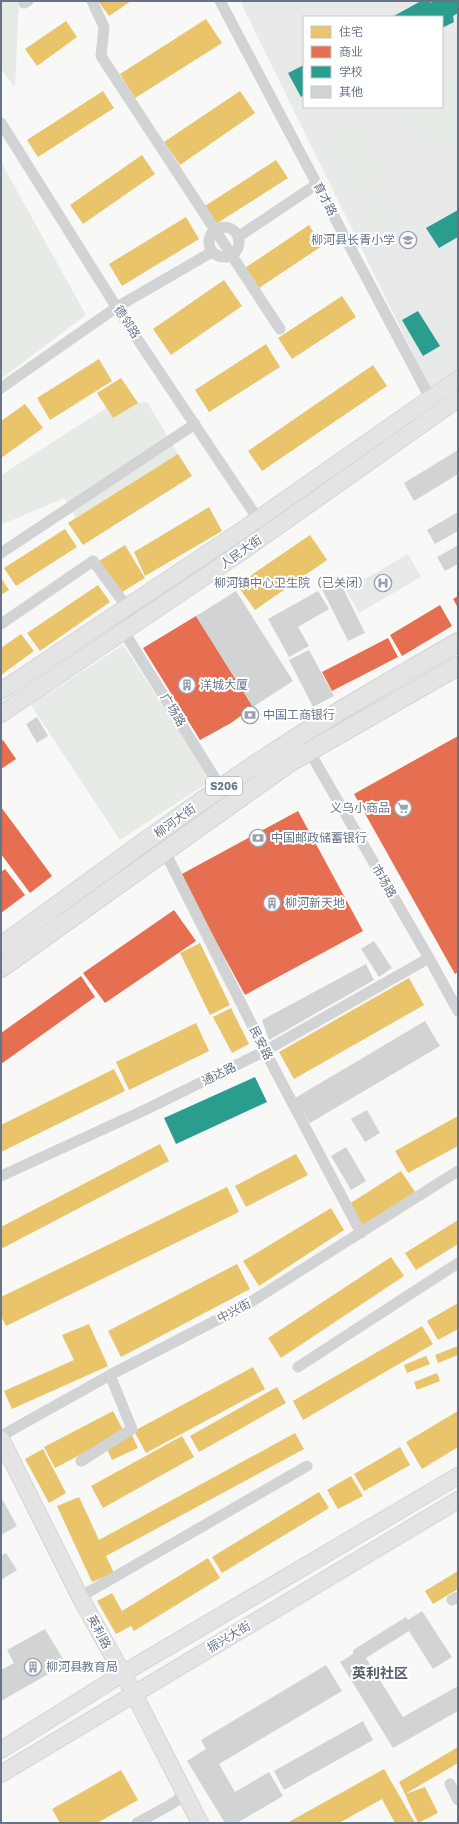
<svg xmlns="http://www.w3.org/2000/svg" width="459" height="1824" viewBox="0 0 459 1824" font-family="'Work Sans','Noto Sans SC',sans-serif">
  <rect width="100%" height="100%" fill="#f8f8f7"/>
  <!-- built -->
  <path fill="#e8e9e9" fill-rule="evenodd" d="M244,1h214v373l-26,18 -191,-389zM304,17h138v90h-138z
    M408,554l13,23 -62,36 -13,-23z"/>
  <!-- green -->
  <path fill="#e7ebe5" d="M1,1h18l-4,86 -14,-17z
    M458,63v75l-31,16 -27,-47h42v-36z
    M352,120l32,57 -11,6 22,39 -23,12 -52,-96z
    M1,162l85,153 -85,64z
    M147,402l31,52 -102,64 -12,-20 -63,27v-50l105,-67 7,10 25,-15z
    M123,645l89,135 -92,60 -89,-135z"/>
  <!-- homes -->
  <path fill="#e9c46a" d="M98,1h33l-22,15z
    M206,19l16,24 -87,55 -15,-24z
    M66,21l11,16 -40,29 -12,-17z
    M103,91l11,17 -76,49 -11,-17z
    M240,91l15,22 -75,52 -16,-23z
    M142,155l13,19 -72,50 -13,-19z
    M276,160l12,18 -72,46 -11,-18z
    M186,217l13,22 -77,47 -13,-22z
    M309,225l13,21 -63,42 -14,-20z
    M224,280l18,26 -71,49 -18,-26z
    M342,296l14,21 -64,42 -14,-21z
    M266,344l14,23 -71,45 -14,-22z
    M99,359l13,22 -62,39 -13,-22z
    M373,365l14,21 -125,85 -14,-20z
    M121,378l17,25 -25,15 -16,-25z
    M25,404l18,24 -42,30v-37z
    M178,454l14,22 -109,69 -15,-22z
    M209,507l13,24 -77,45 -11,-24z
    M65,529l12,18 -61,39 -12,-18z
    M310,535l17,25 -72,50 -18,-25z
    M125,545l20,33 -26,16 -20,-33z
    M1,578l8,12 -8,5z
    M98,585l12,17 -70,49 -13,-18z
    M21,634l13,17 -33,24v-27z
    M200,943l30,62 -20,10 -30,-62z
    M409,978l15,27 -130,74 -15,-27z
    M231,1008l18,36 -17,9 -19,-36z
    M196,1023l13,28 -80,39 -13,-28z
    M114,1069l11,22 -124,61v-27z
    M458,1116v30l-50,27 -13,-22z
    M160,1144l9,17 -168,88v-22z
    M296,1154l12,21 -62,32 -11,-21z
    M401,1171l14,21 -52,33 -14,-21z
    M227,1187l12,25 -233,114 -5,-10v-19z
    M331,1208l13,22 -85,56 -16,-25z
    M458,1220v24l-42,26 -11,-17z
    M391,1257l13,19 -123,82 -13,-20z
    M237,1264l13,25 -129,68 -13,-26z
    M458,1303v26l-20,11 -11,-19z
    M89,1324l19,42 -96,43 -8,-18 70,-31 -12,-25z
    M422,1326l11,18 -130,76 -10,-19z
    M458,1346v9l-20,8 -3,-8z
    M426,1356l4,8 -23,9 -3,-8z
    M253,1367l12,22 -119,64 -12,-22z
    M437,1373l3,8 -23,9 -3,-8z
    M277,1387l9,16 -87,49 -9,-16z
    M113,1411l11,21 -69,36 -11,-21z
    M458,1411v36l-36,22 -16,-27z
    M295,1433l9,16 -198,107 8,17 -22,9 -35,-76 22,-9 20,43z
    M132,1435l6,13 -26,12 -6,-13z
    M182,1436l12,21 -91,51 -12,-22z
    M400,1447l10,18 -46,26 -10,-17z
    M43,1449l23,44 -17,10 -24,-44z
    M351,1476l12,20 -25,13 -11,-19z
    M319,1492l10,16 -107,65 -10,-16z
    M208,1558l12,20 -86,53 -3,-5 -15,8 -19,-33 15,-8 10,18z
    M458,1571v18l-25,15 -8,-13z
    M458,1747v16l-53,31 20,-7 13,26 -20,10 -13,-29 -6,-12z
    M384,1769l31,54h-20l-13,-24 -43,24h-52z
    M121,1770l17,30 -41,23h-37l-8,-14z"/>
  <!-- shops -->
  <path fill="#e76f51" d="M458,596v12l-5,-9z
    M440,605l12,21 -50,30 -12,-21z
    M196,616l57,91 -22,16 -31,17 -57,-92z
    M388,638l10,19 -66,34 -10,-19z
    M458,736v236l-3,2 -101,-180z
    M3,740l13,19 -15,10v-28z
    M1,807l51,69 -22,17 -29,-39z
    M298,811l65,120 -118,64 -65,-120z
    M5,869l20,26 -24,18v-41z
    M174,910l22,31 -91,62 -22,-30z
    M81,976l14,21 -94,67v-31z"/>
  <!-- schools -->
  <path fill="#2a9d8f" d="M421,1h9v2l4,-2h24v12l-5,3 1,6 -12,6v-11h-50z
    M304,65v30l-3,2 -13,-24z
    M458,210v27l-19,11 -13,-20z
    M418,311l22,35 -17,10 -21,-36z
    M255,1077l12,25 -91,42 -12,-26z"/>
  <!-- building -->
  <path fill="#d2d3d3" d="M458,450v24l-44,27 -10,-18z
    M458,512v19l-23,13 -8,-14z
    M457,546l1,18 -13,7 -8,-14z
    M337,576l28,57 -17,8 -28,-56z
    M236,591l57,90 -40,26 -57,-91z
    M318,591l11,18 -31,18 11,19 -20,11 -21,-38z
    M309,650l25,46 -21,11 -24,-47z
    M37,717l11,19 -11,7 -11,-19z
    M374,941l18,27 -13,9 -18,-28z
    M366,964l8,16 -105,60 -7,-20z
    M425,1021l15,25 -130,77 -15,-25z
    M367,1110l13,23 -15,9 -14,-23z
    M346,1147l20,34 -15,9 -20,-34z
    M1,1497l16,29 -16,9z
    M6,1553l11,17 -16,10v-24z
    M422,1611l30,46 -19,12 -24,-38 -43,27 37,59 55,-31v25l-65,37 -53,-86 13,-8v-4l53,-33 2,3z
    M45,1629l21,35 -65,37v-31l13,-7 -7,-13z
    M326,1665l16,26 -123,73 16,28 34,-20 14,24 -46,27h-12l-38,-62 19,-12 -5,-9z
    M363,1721l10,19 -89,50 -10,-19z"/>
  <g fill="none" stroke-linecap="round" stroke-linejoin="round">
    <defs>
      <path id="secondary" d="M1,691l237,-158 220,-154
        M1,714l246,-166 211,-149
        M1,1439l79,158 54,97 66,129
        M1,1750l121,-76 336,-198
        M1,1774l457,-274"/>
      <path id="primary" d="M1,946c99,-71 196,-145 298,-210 52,-33 106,-63 159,-94
        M1,968l288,-205 169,-97"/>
    </defs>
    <!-- secondary casing -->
    <use href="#secondary" stroke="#d3d5d6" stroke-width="18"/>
    <!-- primary casing -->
    <use href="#primary" stroke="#d3d4d5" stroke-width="20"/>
    <!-- street -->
    <path stroke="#d2d3d4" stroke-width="11" d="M24,1v2l4,-2
      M92,1l12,26 -3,29 179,273
      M220,1l210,397
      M1,123l121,193 136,203
      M209 242a15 15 0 1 1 30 0a15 15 0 1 1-30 0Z
      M238,237l79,-53
      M1,388l116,-81 95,-55
      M1,553l194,-129
      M1,624l92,-63 34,46 9,17
      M124,632l97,156
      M309,751l120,207 29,53
      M165,852l100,199 96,182
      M1,1176l146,-67 118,-58 164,-93
      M298,1367l160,-104
      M1,1436l109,-61 136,-70 212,-134
      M81,1461l51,-32 -22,-54
      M80,1597l227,-131
      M452,1600l6,-3
      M450,1784l8,16
      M137,1823l33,-18 16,-11"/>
    <!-- secondary -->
    <use href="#secondary" stroke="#e4e4e5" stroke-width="16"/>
    <!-- primary -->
    <use href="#primary" stroke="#e4e4e5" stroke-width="18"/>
  </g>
  <!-- icons -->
  <defs>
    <symbol id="school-ring" viewBox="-11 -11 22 22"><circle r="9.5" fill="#fff" stroke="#9aa2af" stroke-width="1.5"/><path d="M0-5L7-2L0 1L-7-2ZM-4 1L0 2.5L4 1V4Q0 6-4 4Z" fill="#9aa2af"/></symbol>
    <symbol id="hospital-ring" viewBox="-11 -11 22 22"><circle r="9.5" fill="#fff" stroke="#9aa2af" stroke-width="1.5"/><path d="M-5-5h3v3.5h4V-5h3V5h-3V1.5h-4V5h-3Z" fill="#9aa2af"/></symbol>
    <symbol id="building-ring" viewBox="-11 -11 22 22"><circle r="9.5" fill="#fff" stroke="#9aa2af" stroke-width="1.5"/><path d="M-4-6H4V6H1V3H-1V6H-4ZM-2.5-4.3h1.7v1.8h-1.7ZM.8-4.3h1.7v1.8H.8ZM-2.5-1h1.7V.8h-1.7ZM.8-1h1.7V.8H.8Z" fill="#9aa2af"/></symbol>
    <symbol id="bank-ring" viewBox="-11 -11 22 22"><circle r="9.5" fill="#fff" stroke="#9aa2af" stroke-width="1.5"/><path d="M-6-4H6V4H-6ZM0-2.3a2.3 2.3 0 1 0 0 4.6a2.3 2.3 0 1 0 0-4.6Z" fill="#9aa2af"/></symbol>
    <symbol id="supermarket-ring" viewBox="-11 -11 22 22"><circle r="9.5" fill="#fff" stroke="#9aa2af" stroke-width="1.5"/><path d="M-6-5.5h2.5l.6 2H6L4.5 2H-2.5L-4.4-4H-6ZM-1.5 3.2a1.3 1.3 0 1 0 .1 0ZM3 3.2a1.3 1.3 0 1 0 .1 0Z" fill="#9aa2af"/></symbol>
  </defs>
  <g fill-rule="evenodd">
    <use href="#school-ring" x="398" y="230" width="20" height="20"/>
    <use href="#hospital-ring" x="373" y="573" width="20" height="20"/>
    <use href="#building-ring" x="177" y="675" width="20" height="20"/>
    <use href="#bank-ring" x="240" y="705" width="20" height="20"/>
    <use href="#supermarket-ring" x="393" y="798" width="20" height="20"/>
    <use href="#bank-ring" x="248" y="828" width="20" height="20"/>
    <use href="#building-ring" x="262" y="893" width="20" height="20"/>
    <use href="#building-ring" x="23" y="1657" width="20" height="20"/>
  </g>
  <g text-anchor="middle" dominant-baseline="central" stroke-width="4" stroke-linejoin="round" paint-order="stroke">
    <!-- shield labels -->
    <rect fill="#fff" stroke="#959eac" stroke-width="1" x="206" y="777" width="36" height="18" rx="3"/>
    <g font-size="11" font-weight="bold" fill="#677488">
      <text x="224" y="786">S206</text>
    </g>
    <!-- street labels -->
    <g font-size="12" fill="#677488" stroke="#fff">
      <text transform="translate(325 199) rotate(62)">育才路</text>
      <text transform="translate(127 322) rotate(57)">德邻路</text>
      <text transform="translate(241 552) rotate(-35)">人民大街</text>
      <text transform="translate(173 710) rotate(58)">广场路</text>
      <text transform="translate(175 821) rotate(-36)">柳河大街</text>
      <text transform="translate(384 881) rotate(60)">市场路</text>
      <text transform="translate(261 1043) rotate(63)">民安路</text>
      <text transform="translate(219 1074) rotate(-26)">通达路</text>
      <text transform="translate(234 1311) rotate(-28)">中兴街</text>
      <text transform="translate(99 1632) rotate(62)">英利路</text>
      <text transform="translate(229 1637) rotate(-31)">振兴大街</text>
    </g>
    <!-- poi labels -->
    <g font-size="12" fill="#677488" stroke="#fff" text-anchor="start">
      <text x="395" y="240" text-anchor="end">柳河县长青小学</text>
      <text x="370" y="583" text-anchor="end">柳河镇中心卫生院（已关闭）</text>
      <text x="200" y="685">洋城大厦</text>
      <text x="263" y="715">中国工商银行</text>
      <text x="390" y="808" text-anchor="end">义乌小商品</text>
      <text x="271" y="838">中国邮政储蓄银行</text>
      <text x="285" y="903">柳河新天地</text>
      <text x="46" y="1667">柳河县教育局</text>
    </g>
    <!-- quarter labels -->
    <g font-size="14" font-weight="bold" fill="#555e6d" stroke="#fff">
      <text x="380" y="1673">英利社区</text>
    </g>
  </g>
  <!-- border -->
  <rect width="459" height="1824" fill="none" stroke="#677488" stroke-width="4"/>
  <!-- legend -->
  <rect x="303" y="16" width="140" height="92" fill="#ffffff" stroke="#c2c7cf"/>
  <rect x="311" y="26" width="20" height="12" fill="#e9c46a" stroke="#c2c7cf"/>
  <text x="339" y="36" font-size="12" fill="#677488">住宅</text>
  <rect x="311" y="46" width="20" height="12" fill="#e76f51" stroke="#c2c7cf"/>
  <text x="339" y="56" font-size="12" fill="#677488">商业</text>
  <rect x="311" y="66" width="20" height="12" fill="#2a9d8f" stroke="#c2c7cf"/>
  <text x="339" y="76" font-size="12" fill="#677488">学校</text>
  <rect x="311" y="86" width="20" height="12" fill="#d2d3d3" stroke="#c2c7cf"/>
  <text x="339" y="96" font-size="12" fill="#677488">其他</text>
</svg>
